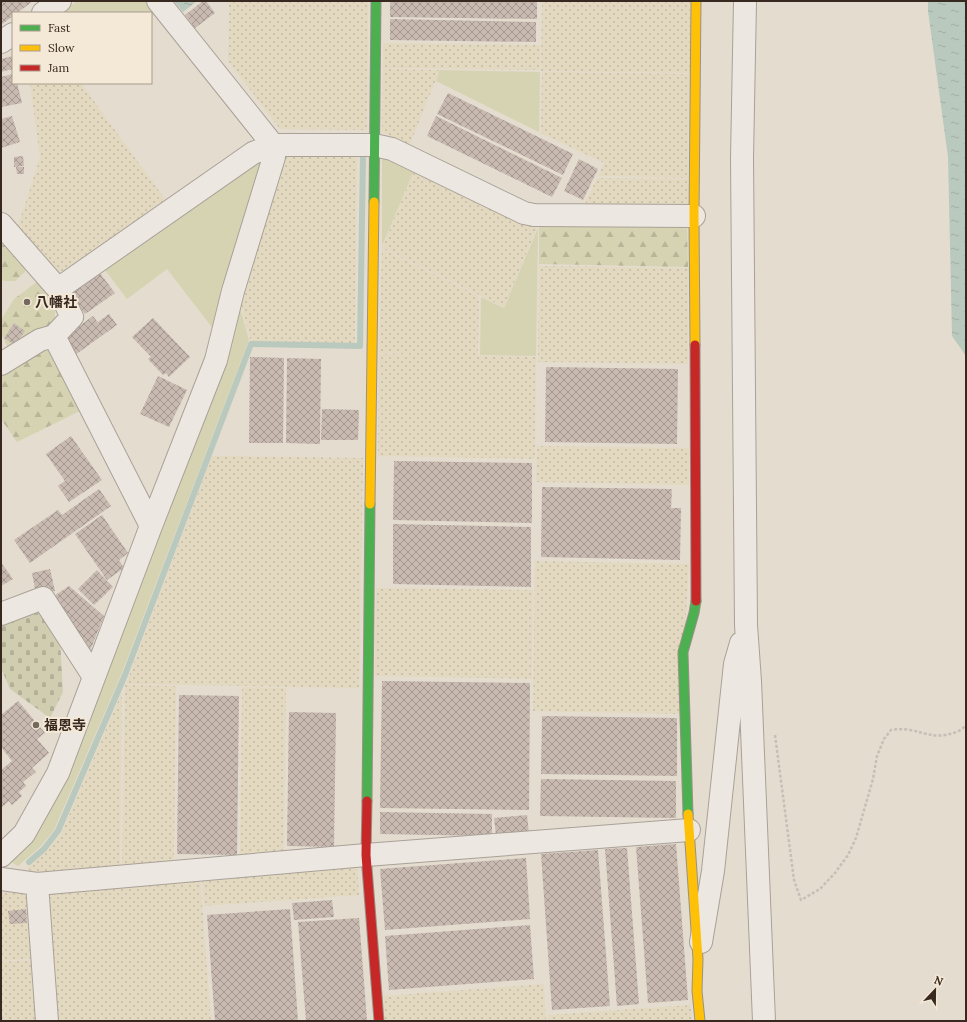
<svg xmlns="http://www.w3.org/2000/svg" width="967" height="1022" viewBox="0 0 967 1022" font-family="Lora,'Noto Sans JP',serif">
  <defs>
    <pattern id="farmland-dots" width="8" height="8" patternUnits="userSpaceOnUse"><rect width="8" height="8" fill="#e3d9c0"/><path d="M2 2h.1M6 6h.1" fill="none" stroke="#c4baa5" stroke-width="1.8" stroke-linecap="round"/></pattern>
    <pattern id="forest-firs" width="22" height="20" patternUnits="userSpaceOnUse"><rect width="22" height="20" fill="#d6d3b2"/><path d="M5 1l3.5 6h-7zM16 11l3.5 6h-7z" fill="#b8b599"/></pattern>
    <pattern id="cemetery-stones" width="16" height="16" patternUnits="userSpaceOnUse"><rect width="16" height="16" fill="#d0cdb1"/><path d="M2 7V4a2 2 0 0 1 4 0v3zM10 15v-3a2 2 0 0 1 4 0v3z" fill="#b3b098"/></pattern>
    <pattern id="water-ripples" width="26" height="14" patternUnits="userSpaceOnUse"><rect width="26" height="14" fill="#bac9be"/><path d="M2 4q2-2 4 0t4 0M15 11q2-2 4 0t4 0" fill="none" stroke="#a1ada3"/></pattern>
    <pattern id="building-cross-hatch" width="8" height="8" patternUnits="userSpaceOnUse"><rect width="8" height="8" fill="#c8bab0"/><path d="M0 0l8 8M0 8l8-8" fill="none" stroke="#a3978f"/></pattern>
  </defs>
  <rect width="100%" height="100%" fill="#e4dccf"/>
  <!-- farmland -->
  <path fill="url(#farmland-dots)" d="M229,1h139l-1,129 -87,-1 -52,-68z
    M542,1h148v72l-149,-2z
    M383,43l157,2v25l-157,-2z
    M383,69l57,1 -31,76 -27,-14z
    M542,72l147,2 -1,104 -90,-2 6,-13 -63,-30z
    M30,83h51l86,119 -101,69 -17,-1 -33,-38 24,-74z
    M280,154l77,1 -2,188 -104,-1 -13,-47z
    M415,168l122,60 -33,79 -122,-59z
    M597,178l91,1v31l-105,-2z
    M382,249l97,47 -1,60 58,1 -1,102 -157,-3 1,-102 46,1 -46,-2z
    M539,266l149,2v96l-150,-2z
    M537,446l152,2v37l-153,-3z
    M212,456l151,2 -4,230 -233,-4z
    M535,561l154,3 -9,150 -147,-3z
    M376,588l157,2 -1,89 -157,-3z
    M125,685l51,1 -2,175 -52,4z
    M242,687l44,1 -2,164 -44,4z
    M122,692l-2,174 -85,7 -9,-4 21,-18 14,-17z
    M357,864l2,31 -155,11 -2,-29z
    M200,877l11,144h-156l-10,-131z
    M31,891l5,67 -35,3v-68z
    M36,960l5,61h-40v-59z
    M544,984l2,37h-161l-2,-25z
    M691,1005l1,16h-144v-6z"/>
  <!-- green -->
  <path fill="#d6d3b2" d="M77,1h72l9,11 -7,5v-4h-90z
    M440,70l100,2 -1,60 -103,-51z
    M382,154l33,14 -33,78z
    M264,156l-50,174 -47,-61 -40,30 -25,-33z
    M538,228l-2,128 -56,-1 1,-58 23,11z
    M237,297l12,43 -128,335 -67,155 -13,16 -23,20 -7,-4v-6l19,-19z"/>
  <!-- forest -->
  <path fill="url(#forest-firs)" d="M539,222l148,3 1,42 -149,-3z
    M1,237l24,28v7l-10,9h-11l-3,-3z
    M38,281l11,14 6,12v12l-6,13 -39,18 -9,-16v-14l13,-21z
    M51,345l33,64 -67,33 -16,-23v-48z"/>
  <!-- cemetery -->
  <path fill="url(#cemetery-stones)" d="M43,611l17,28 3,53 -13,26 -40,-29 -9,-21v-42z"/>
  <!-- water -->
  <path fill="url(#water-ripples)" d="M174,1h23l-14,11z
    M928,1h38v355l-14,-20 -4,-179 -20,-146z"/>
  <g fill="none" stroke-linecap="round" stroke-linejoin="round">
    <!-- stream -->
    <path stroke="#bac9be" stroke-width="6" d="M29,862l15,-13 14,-18 67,-156 126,-331 109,2 3,-191"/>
  </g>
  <!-- building -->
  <path fill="url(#building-cross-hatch)" d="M1,1h32l-16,12h-4v3l-12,9z
    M203,1h3l9,12 -20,15 -10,-13z
    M390,1h147v18l-147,-2z
    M390,19l146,3v20l-146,-2z
    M13,56v13l-12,3v-13z
    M13,74v9h4l5,20 -21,4v-30z
    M448,93l125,61 -10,21 -126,-61z
    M12,116l8,26 -19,6v-29z
    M436,116l126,62 -10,19 -125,-61z
    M23,156l1,10 -10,1v-10z
    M579,159l19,10 -15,31 -19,-9z
    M16,167h8v7h-7z
    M99,272l16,21 -30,21 -16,-21z
    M109,314l8,11 -42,30 -12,-17 30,-22 9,12 -4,-6z
    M153,318l37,39 -21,20 -3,-4 -3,2 -15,-16 3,-2 -19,-20z
    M14,323l11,8 -10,14 -11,-7z
    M250,357l34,1 -1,85h-34z
    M287,358l34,1 -1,85 -34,-1z
    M546,367l132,2 -1,75 -132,-2z
    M158,376l29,14 -18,37 -29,-13z
    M322,409l37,1 -1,30h-37z
    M71,436l31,44 -33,22 -11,-16 7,-5 -19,-27z
    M394,461l138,2v60l-139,-3z
    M542,487l130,2 -1,19h10l-1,52 -139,-3z
    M99,489l12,17 -81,57 -16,-23 44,-30 4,5z
    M102,515l26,38 -9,7 5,8 -17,12 -32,-46z
    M393,524l138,3v60l-138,-3z
    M1,562l12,17 -12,7z
    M50,569l5,22 -19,3 -4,-21z
    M97,570l16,17 -19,18 -16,-16z
    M69,586l35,30 -15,37 -38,-55z
    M382,681l148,2 -1,127 -149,-2z
    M179,695l60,1 -2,159 -60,-1z
    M18,701l27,32 -8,6 12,14 -17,15 4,4 -13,10 3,4 -7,6 3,4 -10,9 -3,-4 -8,7v-38l11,-9 -11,-14v-32z
    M289,712l47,1 -2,134 -47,-1z
    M542,716l135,2v58l-136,-2z
    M541,779l135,2v37l-136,-2z
    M380,812l112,2v22l-112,-2z
    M527,815l2,18 -33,2 -2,-17z
    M676,844l12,156 -40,3 -12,-156z
    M627,848l12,156 -22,2 -12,-157z
    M598,850l12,156 -58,4 -11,-156z
    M526,858l4,61 -145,11 -5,-61z
    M332,900l2,17 -40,3 -2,-17z
    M26,909l1,14 -17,1 -2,-13z
    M290,909l8,112h-83l-8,-106z
    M359,918l8,102 -18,1h-43l-8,-99z
    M530,925l4,54 -145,11 -4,-54z"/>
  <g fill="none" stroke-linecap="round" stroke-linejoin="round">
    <defs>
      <path id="street" d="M745,1l-3,157 4,467 4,56 14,340
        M43,13l17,-12
        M1,42l12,-8
        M1,224l57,65 195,-136 20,-8h101l18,4 132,64 10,2 160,1
        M54,336l97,190
        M1,364l39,-24 14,-4 18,-19 -14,-28
        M1,614l42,-16 51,79
        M1,856l23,-22 34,-61 93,-247 65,-166 17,-69 41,-134 -1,-12 -115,-144
        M1,879l36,5 329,-29 323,-25
        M37,884l10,137
        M701,942l12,-71 22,-207 6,-21"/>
      <path id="fast" d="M374,202l2,-201
        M367,801l3,-297
        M688,814l-5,-162 11,-39 2,-12"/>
      <path id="slow" d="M695,345l-1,-129 2,-215
        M370,504l4,-302
        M688,814l10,145 -1,32 3,30"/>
      <path id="jam" d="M695,345l1,256
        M367,801l-1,54 13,166"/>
    </defs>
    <!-- street casing -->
    <use href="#street" stroke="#a9a198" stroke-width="24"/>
    <!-- fast casing -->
    <use href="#fast" stroke="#999188" stroke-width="11"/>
    <!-- slow casing -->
    <use href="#slow" stroke="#999188" stroke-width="11"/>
    <!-- jam casing -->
    <use href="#jam" stroke="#999188" stroke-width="11"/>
    <!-- path -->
    <path stroke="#c5bfb7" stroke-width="2.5" stroke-dasharray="3 2" stroke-linecap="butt" d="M775,735l19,145 7,20 19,-11 15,-16 13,-18 8,-17 17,-59 4,-23 7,-17 7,-9c6,-1 13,-1 19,0 17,3 25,9 43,3 5,-1 10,-4 13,-8"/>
    <!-- street -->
    <use href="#street" stroke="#ece8e1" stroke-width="22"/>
    <!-- fast -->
    <use href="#fast" stroke="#4caf50" stroke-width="9"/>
    <!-- slow -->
    <use href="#slow" stroke="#ffc107" stroke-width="9"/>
    <!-- jam -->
    <use href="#jam" stroke="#c62828" stroke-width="9"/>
  </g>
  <!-- markers -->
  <g fill="#74685d" stroke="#f4e8d6" stroke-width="1.5">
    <circle cx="27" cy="302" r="4"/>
    <circle cx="36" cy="725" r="4"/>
  </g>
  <g text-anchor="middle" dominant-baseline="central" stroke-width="4" stroke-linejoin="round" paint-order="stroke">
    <!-- poi labels -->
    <g font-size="14" font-weight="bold" fill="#382920" stroke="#f4e8d6" text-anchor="start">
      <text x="35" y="302">八幡社</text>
      <text x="44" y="725">福恩寺</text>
    </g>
  </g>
  <!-- border -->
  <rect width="967" height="1022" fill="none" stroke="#382920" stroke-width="4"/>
  <!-- legend -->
  <rect x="12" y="12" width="140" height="72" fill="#f4e8d6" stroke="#a99c8d"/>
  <rect x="20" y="25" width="20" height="6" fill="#4caf50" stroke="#a99c8d"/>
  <text x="48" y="32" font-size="12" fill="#382920">Fast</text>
  <rect x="20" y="45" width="20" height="6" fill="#ffc107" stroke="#a99c8d"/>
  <text x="48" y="52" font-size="12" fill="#382920">Slow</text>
  <rect x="20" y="65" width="20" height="6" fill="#c62828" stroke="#a99c8d"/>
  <text x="48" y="72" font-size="12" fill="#382920">Jam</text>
  <!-- north arrow -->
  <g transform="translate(935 990) rotate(22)" stroke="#f4e8d6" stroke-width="3" paint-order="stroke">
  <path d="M0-3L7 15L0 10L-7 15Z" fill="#382920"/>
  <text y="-6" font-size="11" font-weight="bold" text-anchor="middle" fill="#382920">N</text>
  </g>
</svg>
